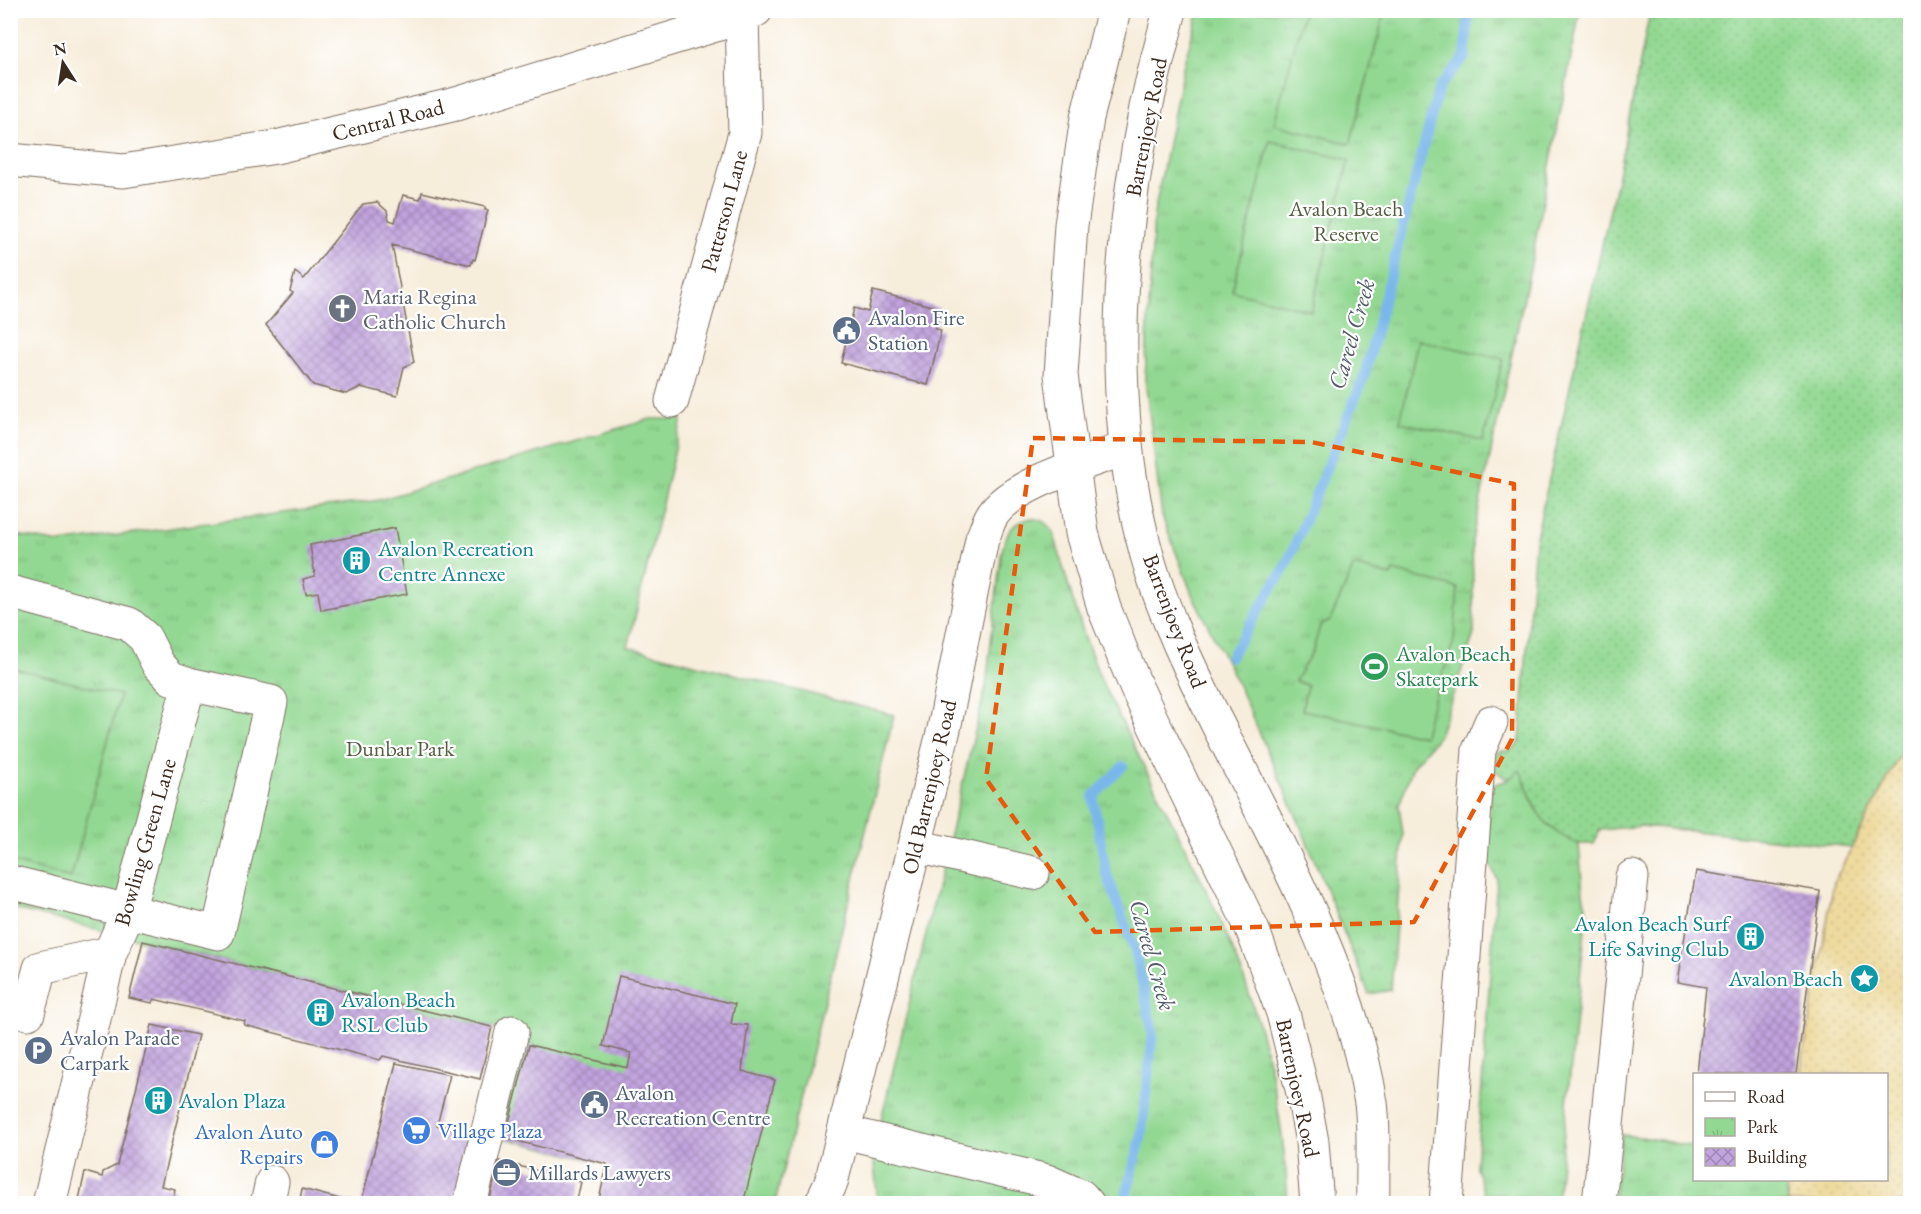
<svg xmlns="http://www.w3.org/2000/svg" width="1921" height="1214" viewBox="0 0 1921 1214" font-family="'EB Garamond',serif">
  <defs>
    <pattern id="grass-dots" width="8" height="8" patternUnits="userSpaceOnUse" patternTransform="scale(1.5)"><rect width="8" height="8" fill="#92d892"/><path d="M2 2h.1M6 6h.1" fill="none" stroke="#7fba7d" stroke-width="1.8" stroke-linecap="round"/></pattern>
    <pattern id="sand-dots" width="8" height="8" patternUnits="userSpaceOnUse" patternTransform="scale(1.5)"><rect width="8" height="8" fill="#eeda9e"/><path d="M2 2h.1M6 6h.1" fill="none" stroke="#cdbb88" stroke-width="1.8" stroke-linecap="round"/></pattern>
    <pattern id="park-tufts" width="24" height="20" patternUnits="userSpaceOnUse" patternTransform="scale(1.5)"><rect width="24" height="20" fill="#92d892"/><path d="M3 7l-1-3M5 7V3M7 7l1-3M15 17l-1-3M17 17v-4M19 17l1-3" fill="none" stroke="#7fba7d"/></pattern>
    <pattern id="building-cross-hatch" width="8" height="8" patternUnits="userSpaceOnUse" patternTransform="scale(1.5)"><rect width="8" height="8" fill="#c1a3de"/><path d="M0 0l8 8M0 8l8-8" fill="none" stroke="#9e85b3"/></pattern>
  </defs>
  <rect width="100%" height="100%" fill="#fff"/>
  <filter id="ink" filterUnits="userSpaceOnUse"><feTurbulence type="fractalNoise" baseFrequency=".0167" numOctaves="2"/><feDisplacementMap in="SourceGraphic" scale="12" xChannelSelector="R" yChannelSelector="G"/><feConvolveMatrix kernelMatrix="1 2 1 2 8 2 1 2 1" color-interpolation-filters="sRGB"/></filter>
  <filter id="wash" filterUnits="userSpaceOnUse"><feTurbulence type="fractalNoise" baseFrequency=".008" numOctaves="4" result="noise"/><feDisplacementMap in="SourceGraphic" scale="24" xChannelSelector="R" yChannelSelector="G"/><feGaussianBlur stdDeviation="1.35" result="paint"/><feColorMatrix in="noise" values="0 0 0 0 0 0 0 0 0 0 0 0 0 0 0 0 0 1.4 0 .05"/><feComposite in="paint" operator="in"/></filter>
  <g filter="url(#wash)">
    <rect width="100%" height="100%" fill="#f7eddb"/>
    <!-- grass -->
    <path fill="url(#grass-dots)" stroke="#668158" stroke-width="1.5" d="M1650,11h260v724l-58,112 -210,-21 -42,4 -6,14h-15l-15,-5 -25,-23 -19,-45 -12,9 -15,-11 4,-17 14,-2 9,-8 15,-201 83,-366z"/>
    <!-- sand -->
    <path fill="url(#sand-dots)" stroke="#94825e" stroke-width="1.5" d="M1910,735v468h-122l-3,-23h101v-106h-86l34,-192z"/>
    <!-- park -->
    <path fill="url(#park-tufts)" stroke="#668158" stroke-width="1.5" d="M1199,11h381l-51,263 -57,266 2,94 -35,101 -26,31 -14,39 4,30 -12,155 -22,4 -71,-174 -60,-135 -46,-91 -30,-78 -17,-137 9,-165 30,-151z
      M650,419h32l-54,228 266,68 -119,488 -31,-5 -269,-67 25,-102 -489,-121v-374l49,9 319,-43z
      M1032,518c11,2 17,6 22,16 13,49 27,96 46,143 8,20 19,38 28,57 36,75 78,148 109,226 30,78 47,159 51,243h-410l-5,-50 113,-467 15,-131c5,-21 8,-32 31,-37z
      M1520,770c15,37 19,59 59,74l4,50 4,17 -30,289 -73,-6 -8,-27 21,-288 -11,-23 6,-71 16,-5z
      M1622,1135l26,3 46,9v33h91l3,23 -175,1z"/>
    <!-- pitch -->
    <path fill="#92d892" stroke="#668158" stroke-width="1.5" d="M1304,11h81l-35,133 -76,-20z
      M1270,141l79,19 -38,151 -79,-20z
      M1418,340l85,19 -20,82 -83,-19z
      M1354,566l37,10 2,-5 65,17 -4,53 -26,76 -4,19 -122,-26 5,-25 -12,-4 18,-31 7,-24 10,-5z
      M10,667l110,28 -49,183 -60,-16z"/>
    <g fill="none" stroke-linecap="round" stroke-linejoin="round">
      <!-- stream -->
      <path stroke="#7ab6ec" stroke-width="10" d="M1230,657l57,-93 77,-187 75,-290 26,-30 4,-47
        M1123,766l-30,31 13,75 30,83 17,78 -12,105 -17,66"/>
    </g>
    <g id="blocks">
      <!-- building -->
      <path fill="url(#building-cross-hatch)" d="M422,192l63,15v3h3l-13,50 -2,-1 -2,6 -79,-20 22,117 -10,5 -7,29 -36,-9 -15,7 -33,-9 -47,-60 27,-32 -3,-2 5,-19 9,7 59,-75 14,-2 10,9 2,9 6,2 8,-27 17,4z
        M873,291l67,17 -5,21 6,1 -13,55 -87,-22 13,-55 14,4z
        M395,528l12,66 -86,16 -3,-18 -12,2 -3,-15 12,-3 -5,-31z
        M1696,871l124,20 -24,183h-99l9,-87 -29,-5z
        M143,941l349,86 -12,52 -97,-23 -3,4 -136,-35 1,-4 -91,-22 -2,4 -23,-5z
        M619,976l116,28 -4,20 17,1 -6,46 33,9 -32,124h-145l9,-40 -102,-26 24,-93 99,23 3,-15 -28,-7z
        M152,1025l46,10 -37,151 14,3 -3,15h-94l7,-32 17,5 1,-5 14,-7z
        M396,1063l54,12 -13,50 37,9 -17,70h-96z
        M499,1161l82,21 -5,22h-87z
        M302,1189l53,14v1h-56z"/>
    </g>
  </g>
  <g filter="url(#ink)">
    <use href="#blocks" fill-opacity="0" stroke="#7d6e60" stroke-width="1.5"/>
    <g fill="none" stroke-linecap="round" stroke-linejoin="round">
      <defs>
        <path id="minor" d="M10,160l113,11 153,-24 180,-43 286,-87 14,-7
          M672,401l73,-268 -3,-116
          M10,592l119,32 16,14 13,26 13,14 18,6 82,18 -53,231 -208,-51
          M916,846l117,27
          M10,1008l18,5 12,-45 70,-15
          M844,1132l203,49 34,15 7,8
          M49,1204l61,-251 18,-41 61,-228
          M267,1204l5,-22
          M470,1204l42,-172
          M821,1204l10,-21 113,-454 38,-190c4,-8 6,-18 11,-25 21,-31 97,-52 133,-66
          M1446,1204l33,-454 12,-28
          M1599,1204l33,-327"/>
        <path id="major" d="M1114,10l-27,108 -16,107 -10,150 21,158 22,75 32,79 117,244 30,82 20,80 9,49 5,62
          M1170,10c-8,33 -17,65 -24,98 -30,146 -39,321 6,464 15,48 37,94 59,139 60,122 139,257 160,392 4,31 1,69 2,101"/>
      </defs>
      <!-- minor casing -->
      <use href="#minor" stroke="#7d6e60" stroke-width="35"/>
      <!-- major casing -->
      <use href="#major" stroke="#7d6e60" stroke-width="35"/>
      <!-- minor -->
      <use href="#minor" stroke="#fff" stroke-width="33"/>
      <!-- major -->
      <use href="#major" stroke="#fff" stroke-width="33"/>
    </g>
  </g>
  <!-- marked area -->
  <path fill="none" stroke="#e8590c" stroke-width="4.5" stroke-dasharray="12 8" stroke-linejoin="round" d="M1033,438l278,4 203,42 -2,255 -98,183 -319,10 -109,-153z"/>
  <!-- icons -->
  <defs>
    <symbol id="church-disc" viewBox="-11 -11 22 22"><circle r="9.5" fill="#6b7280" stroke="#fff"/><path d="M-1.2-6h2.4v3.5h3.3v2.4h-3.3V6h-2.4V-.1h-3.3v-2.4h3.3Z" fill="#fff"/></symbol>
    <symbol id="civic-disc" viewBox="-11 -11 22 22"><circle r="9.5" fill="#5c6f8a" stroke="#fff"/><path d="M-.6-6.5H3V-4.5H.6V-3L4-1V1h2V6H-6V1h2V-1L-.6-3ZM-1.2 2.5V6h2.4V2.5Z" fill="#fff"/></symbol>
    <symbol id="building-disc" viewBox="-11 -11 22 22"><circle r="9.5" fill="#0f9aa8" stroke="#fff"/><path d="M-4-6H4V6H1V3H-1V6H-4ZM-2.5-4.3h1.7v1.8h-1.7ZM.8-4.3h1.7v1.8H.8ZM-2.5-1h1.7V.8h-1.7ZM.8-1h1.7V.8H.8Z" fill="#fff"/></symbol>
    <symbol id="stadium-disc" viewBox="-11 -11 22 22"><circle r="9.5" fill="#2e9e5b" stroke="#fff"/><path d="M0-5a6.5 5 0 1 0 0 10a6.5 5 0 1 0 0-10ZM-3.5-1.8h7v3.6h-7Z" fill="#fff"/></symbol>
    <symbol id="sight-disc" viewBox="-11 -11 22 22"><circle r="9.5" fill="#0f9aa8" stroke="#fff"/><path d="M0-6L1.8-2.2L6-1.7L2.9 1.2L3.7 5.4L0 3.3L-3.7 5.4L-2.9 1.2L-6-1.7L-1.8-2.2Z" fill="#fff"/></symbol>
    <symbol id="parking-disc" viewBox="-11 -11 22 22"><circle r="9.5" fill="#5c6f8a" stroke="#fff"/><path d="M-3.5-5.5H1a3.5 3.5 0 0 1 0 7H-1V5.5H-3.5ZM-1-3.4V-.6H.8a1.4 1.4 0 0 0 0-2.8Z" fill="#fff"/></symbol>
    <symbol id="supermarket-disc" viewBox="-11 -11 22 22"><circle r="9.5" fill="#3f7fe0" stroke="#fff"/><path d="M-6-5.5h2.5l.6 2H6L4.5 2H-2.5L-4.4-4H-6ZM-1.5 3.2a1.3 1.3 0 1 0 .1 0ZM3 3.2a1.3 1.3 0 1 0 .1 0Z" fill="#fff"/></symbol>
    <symbol id="shop-disc" viewBox="-11 -11 22 22"><circle r="9.5" fill="#3f7fe0" stroke="#fff"/><path d="M-5-2.5h2.3a2.7 3.5 0 0 1 5.4 0H5L5.5 6h-11ZM-1.5-2.5h3a1.5 2.3 0 0 0-3 0Z" fill="#fff"/></symbol>
    <symbol id="office-disc" viewBox="-11 -11 22 22"><circle r="9.5" fill="#5c6f8a" stroke="#fff"/><path d="M-6-3h4V-5.5h4V-3h4V5H-6ZM-1-4.5V-3h2v-1.5ZM-6 0V1H6V0Z" fill="#fff"/></symbol>
  </defs>
  <g fill-rule="evenodd">
    <use href="#church-disc" x="326" y="292" width="33" height="33"/>
    <use href="#civic-disc" x="830" y="314" width="33" height="33"/>
    <use href="#building-disc" x="340" y="544" width="33" height="33"/>
    <use href="#stadium-disc" x="1358" y="650" width="33" height="33"/>
    <use href="#building-disc" x="1734" y="920" width="33" height="33"/>
    <use href="#sight-disc" x="1848" y="962" width="33" height="33"/>
    <use href="#building-disc" x="304" y="996" width="33" height="33"/>
    <use href="#parking-disc" x="22" y="1034" width="33" height="33"/>
    <use href="#building-disc" x="142" y="1084" width="33" height="33"/>
    <use href="#civic-disc" x="578" y="1088" width="33" height="33"/>
    <use href="#supermarket-disc" x="400" y="1114" width="33" height="33"/>
    <use href="#shop-disc" x="308" y="1128" width="33" height="33"/>
    <use href="#office-disc" x="490" y="1156" width="33" height="33"/>
  </g>
  <g text-anchor="middle" dominant-baseline="central" stroke-width="4.5" stroke-linejoin="round" paint-order="stroke">
    <!-- street labels -->
    <g font-size="22" fill="#3b2a1e" stroke="#fff">
      <text transform="translate(388 120) rotate(-14)">Central Road</text>
      <text transform="translate(1146 127) rotate(-79)">Barrenjoey Road</text>
      <text transform="translate(724 211) rotate(-75)">Patterson Lane</text>
      <text transform="translate(1175 621) rotate(69)">Barrenjoey Road</text>
      <text transform="translate(929 787) rotate(-77)">Old Barrenjoey Road</text>
      <text transform="translate(145 842) rotate(-74)">Bowling Green Lane</text>
      <text transform="translate(1298 1088) rotate(78)">Barrenjoey Road</text>
    </g>
    <!-- park labels -->
    <g font-size="22" fill="#555e41" stroke="#fff">
      <text x="1346" y="208">Avalon Beach<tspan x="1346" dy="25">Reserve</tspan></text>
      <text x="400" y="748">Dunbar Park</text>
    </g>
    <!-- worship labels -->
    <g font-size="22" fill="#5b616d" stroke="#fff" text-anchor="start">
      <text x="363" y="296">Maria Regina<tspan x="363" dy="25">Catholic Church</tspan></text>
    </g>
    <!-- service labels -->
    <g font-size="22" fill="#4e5e75" stroke="#fff" text-anchor="start">
      <text x="868" y="317">Avalon Fire<tspan x="868" dy="25">Station</tspan></text>
      <text x="60" y="1037">Avalon Parade<tspan x="60" dy="25">Carpark</tspan></text>
      <text x="615" y="1092">Avalon<tspan x="615" dy="25">Recreation Centre</tspan></text>
      <text x="528" y="1172">Millards Lawyers</text>
    </g>
    <!-- culture labels -->
    <g font-size="22" fill="#0d838f" stroke="#fff" text-anchor="start">
      <text x="378" y="548">Avalon Recreation<tspan x="378" dy="25">Centre Annexe</tspan></text>
      <text x="1729" y="923" text-anchor="end">Avalon Beach Surf<tspan x="1729" dy="25">Life Saving Club</tspan></text>
      <text x="1843" y="978" text-anchor="end">Avalon Beach</text>
      <text x="341" y="999">Avalon Beach<tspan x="341" dy="25">RSL Club</tspan></text>
      <text x="179" y="1100">Avalon Plaza</text>
    </g>
    <!-- leisure labels -->
    <g font-size="22" fill="#27864d" stroke="#fff" text-anchor="start">
      <text x="1396" y="653">Avalon Beach<tspan x="1396" dy="25">Skatepark</tspan></text>
    </g>
    <!-- shop labels -->
    <g font-size="22" fill="#366cbe" stroke="#fff" text-anchor="start">
      <text x="438" y="1130">Village Plaza</text>
      <text x="303" y="1131" text-anchor="end">Avalon Auto<tspan x="303" dy="25">Repairs</tspan></text>
    </g>
    <!-- water labels -->
    <g font-size="24" font-style="italic" fill="#515b66" stroke="#fff">
      <text transform="translate(1351 334) rotate(-74)">Careel Creek</text>
      <text transform="translate(1153 955) rotate(74)">Careel Creek</text>
    </g>
  </g>
  <!-- margin -->
  <rect width="1921" height="1214" fill="none" stroke="#fff" stroke-width="36"/>
  <!-- legend -->
  <rect x="1693" y="1073" width="195" height="108" fill="#ffffff" stroke="#b1aaa5" stroke-width="1.5"/>
  <rect x="1705" y="1092" width="30" height="9" fill="#ffffff" stroke="#b1aaa5" stroke-width="1.5"/>
  <text x="1747" y="1103" font-size="18" fill="#3b2a1e">Road</text>
  <rect x="1705" y="1118" width="30" height="18" fill="url(#park-tufts)" stroke="#b1aaa5" stroke-width="1.5"/>
  <text x="1747" y="1133" font-size="18" fill="#3b2a1e">Park</text>
  <rect x="1705" y="1148" width="30" height="18" fill="url(#building-cross-hatch)" stroke="#b1aaa5" stroke-width="1.5"/>
  <text x="1747" y="1163" font-size="18" fill="#3b2a1e">Building</text>
  <!-- north arrow -->
  <g transform="translate(63 63) rotate(348)" stroke="#ffffff" stroke-width="4.5" paint-order="stroke">
  <path d="M0-4.5L10 22L0 15L-10 22Z" fill="#3b2a1e"/>
  <text y="-9" font-size="16" font-weight="bold" text-anchor="middle" fill="#3b2a1e">N</text>
  </g>
</svg>
